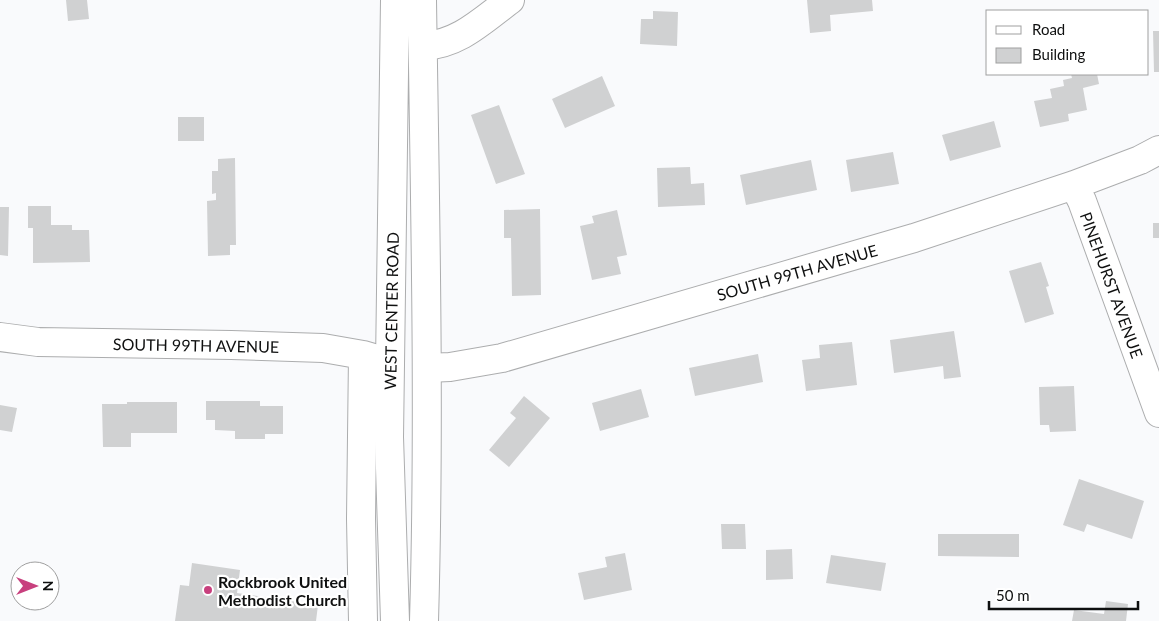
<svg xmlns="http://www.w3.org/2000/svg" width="1159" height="621" viewBox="0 0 1159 621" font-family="Lato,sans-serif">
  <rect width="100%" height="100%" fill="#f9fafc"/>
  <!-- building -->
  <path fill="#d0d1d2" d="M66,0h21l2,19 -21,2z
    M807,0h65l1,11 -43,4 1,16 -21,2z
    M653,11l25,1 -1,34 -37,-2 1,-25h12z
    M1153,31h6v41h-5z
    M1071,74h26l2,10 -16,4 4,22 -19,4 1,7 -29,6 -6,-26 18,-3 -2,-9 14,-3 -1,-6 9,-2z
    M602,76l13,30 -50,22 -13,-29z
    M499,105l26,69 -29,10 -25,-69z
    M178,117h26v24h-26z
    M994,121l7,26 -51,14 -8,-26z
    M893,152l6,32 -48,8 -5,-32z
    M235,158l1,87h-6v10l-22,1 -1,-55 9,-1v-7l-4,1v-23h6v-12z
    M811,160l6,30 -71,15 -6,-30z
    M690,167l1,17 13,-1 1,22 -47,2 -1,-39z
    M28,206h23v19h21v5h17l1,32 -57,1v-35h-5z
    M0,207h9l-1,49 -8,-1z
    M540,209l1,86 -29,1 -1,-58h-7v-28z
    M617,210l10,45 -10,2 4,17 -29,6 -12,-54 14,-3 -2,-7z
    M1153,223h6v15h-6z
    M1041,262l8,24 -3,1 8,27 -29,9 -16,-52z
    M954,331l7,46 -17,2 -1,-13 -49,7 -4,-33z
    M852,342l5,43 -51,6 -4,-31 18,-2 -1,-13z
    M758,354l5,28 -68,14 -6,-28z
    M1074,386l2,45 -26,1 -1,-7h-9l-1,-38z
    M641,389l8,28 -49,14 -8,-28z
    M524,396l26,22 -41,49 -20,-17 27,-32 -6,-5z
    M206,401h54v5h23v28h-18v5h-30v-8l-20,-1v-10h-9z
    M127,402h50v31h-46v14h-28l-1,-43h25z
    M0,405l17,3 -5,24 -12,-2z
    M1079,479l65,22 -12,38 -45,-15 -3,8 -21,-7z
    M721,524h24l1,25h-24z
    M938,534h81v23l-81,-1z
    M792,549l1,30 -27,1v-30z
    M625,553l7,37 -48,10 -6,-27 29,-6 -2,-10z
    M831,555l55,8 -5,28 -55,-8z
    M192,563l48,7 -3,23 81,12 -2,16h-141l5,-36 9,1z
    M1106,601l22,3 -2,17h-54l2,-11 30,4z"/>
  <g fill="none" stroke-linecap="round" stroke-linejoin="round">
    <defs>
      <path id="minor" d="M423,46c35,-1 60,-26 87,-46
        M1074,185l8,16 77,212
        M0,337l38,5 193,3 92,3 40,7 27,8
        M363,355l-2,164 2,102
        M427,368l23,-1 52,-9 412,-120 160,-53 66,-25 19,-10"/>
      <path id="major" d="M395,0l-6,437 6,184
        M422,0c3,207 8,414 2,621"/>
    </defs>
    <!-- minor casing -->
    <use href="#minor" stroke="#acadae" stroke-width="30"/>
    <!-- major casing -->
    <use href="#major" stroke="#acadae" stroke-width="30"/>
    <!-- minor -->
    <use href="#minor" stroke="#fff" stroke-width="28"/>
    <!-- major -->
    <use href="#major" stroke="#fff" stroke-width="28"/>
  </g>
  <!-- markers -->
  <circle fill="#c8407e" stroke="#fff" stroke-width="2" cx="208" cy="590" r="5"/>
  <g text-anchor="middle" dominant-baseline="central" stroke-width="4.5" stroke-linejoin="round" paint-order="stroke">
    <!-- street labels -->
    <g font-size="16" fill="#0f1010" stroke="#fff">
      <text transform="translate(797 272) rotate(-16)">SOUTH 99TH AVENUE</text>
      <text transform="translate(1112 285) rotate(70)">PINEHURST AVENUE</text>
      <text transform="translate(391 311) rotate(-89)">WEST CENTER ROAD</text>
      <text transform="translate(196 345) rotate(1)">SOUTH 99TH AVENUE</text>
    </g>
    <!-- poi labels -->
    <g font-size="16" font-weight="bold" fill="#0f1010" stroke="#fff" text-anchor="start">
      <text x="218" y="581">Rockbrook United<tspan x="218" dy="18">Methodist Church</tspan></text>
    </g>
  </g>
  <!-- legend -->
  <rect x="986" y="10" width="162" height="65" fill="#ffffff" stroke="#9f9f9f"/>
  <rect x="996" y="26" width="25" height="8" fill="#ffffff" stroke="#9f9f9f"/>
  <text x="1032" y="35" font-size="15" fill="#0f1010">Road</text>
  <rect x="996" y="48" width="25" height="15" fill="#d0d1d2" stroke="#9f9f9f"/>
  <text x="1032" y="60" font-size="15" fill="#0f1010">Building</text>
  <!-- north arrow -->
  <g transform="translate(35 586) rotate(90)"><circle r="24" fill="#ffffff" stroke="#9f9f9f"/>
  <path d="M0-4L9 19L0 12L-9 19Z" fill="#c8407e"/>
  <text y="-8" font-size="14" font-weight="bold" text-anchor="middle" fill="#0f1010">N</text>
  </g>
  <!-- scale -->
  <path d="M989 601v8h149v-8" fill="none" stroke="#0f1010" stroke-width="2.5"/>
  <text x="996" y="601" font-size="15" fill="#0f1010" stroke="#ffffff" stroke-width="4" paint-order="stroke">50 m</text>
</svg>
